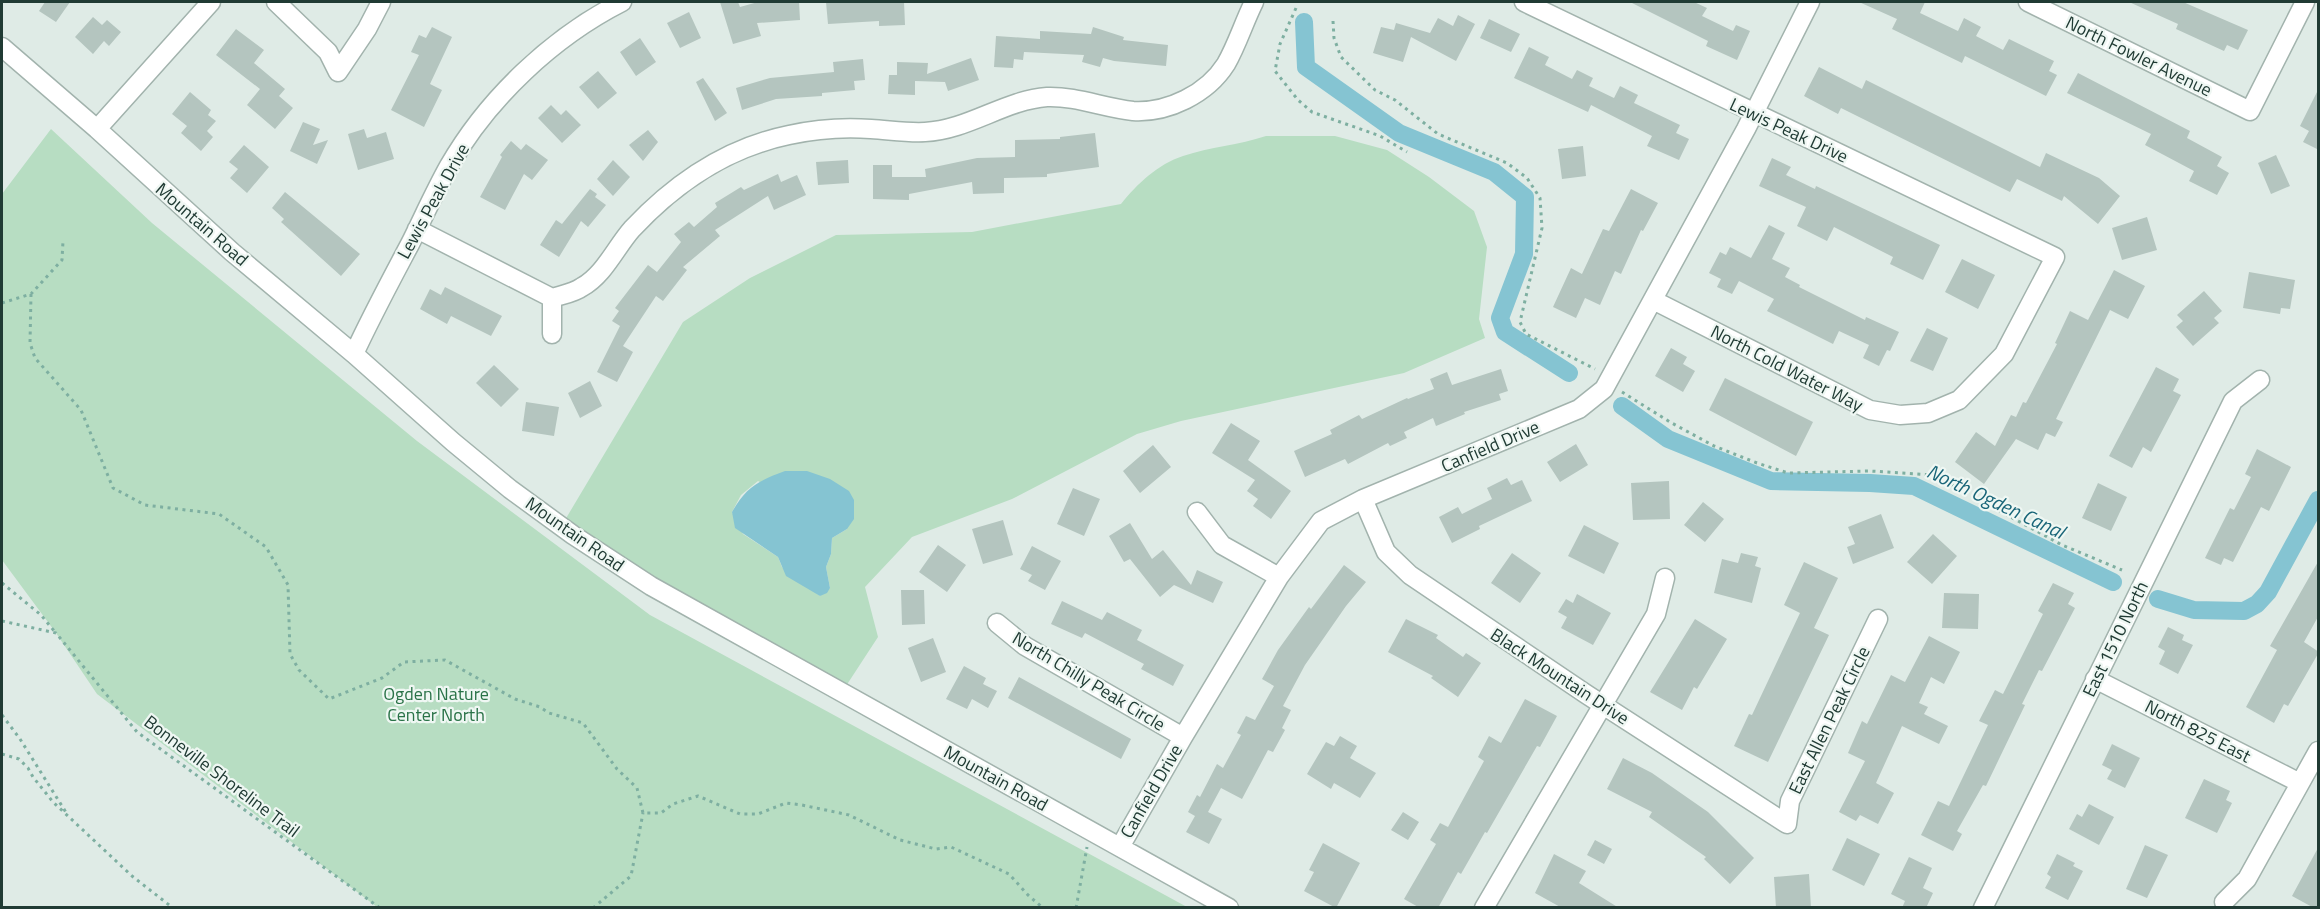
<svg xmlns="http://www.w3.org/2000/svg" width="2320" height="909" viewBox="0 0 2320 909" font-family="'Titillium Web',sans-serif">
  <rect width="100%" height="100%" fill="#dfebe6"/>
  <!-- green -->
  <path fill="#b7ddc2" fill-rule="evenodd" d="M51,129l101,94 265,218 233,174 537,292h-810l-280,-213 -41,-61 -54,-73v-366z
    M1266,136h69l52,14 42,27 45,34 13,36 -8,72 6,19 -81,35 -223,48 -44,13 -125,65 -100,38 -47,50 13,50 -32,49 -183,-102 -98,-64 118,-198 67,-44 86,-43 136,-3 149,-28c16,-20 37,-40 62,-48 27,-9 56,-11 83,-20zM758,481l89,48 -15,9 -1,16 -5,13 4,21 -10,8 -38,-29 -4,-10 -35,-23 -11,-22 9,-17z"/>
  <!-- water -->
  <path fill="#85c4d2" d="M785,471h22l23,8 19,12 5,9v19l-7,10 -15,9 -1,16 -5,13 4,21 -3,5 -7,3 -34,-20 -8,-19 -43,-29 -3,-16c14,-25 26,-31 53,-41z"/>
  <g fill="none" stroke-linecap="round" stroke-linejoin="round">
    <!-- canal -->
    <path stroke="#85c4d2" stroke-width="18" d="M1304,22l2,45 93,66 95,39 31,25 -1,57 -24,64 5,14 64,41
      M1622,406l46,33 103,42 99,2 44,3 199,96
      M2158,599l36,11 50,1 13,-7 11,-12 50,-92"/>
  </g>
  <!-- building -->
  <path fill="#b4c5bf" d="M45,2h25l-14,20 -17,-11z
    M720,2h18l2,5 18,-5h41l1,18 -43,3 4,13 -28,8z
    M826,2h78l1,23 -26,1v-5l-51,3z
    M1630,2h64l13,6 -5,8 31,15 3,-6 14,6 -13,29 -31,-14 2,-5z
    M1859,2h66l-5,11 38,18 6,-13 17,9 -5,9 27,14 6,-11 45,22 -5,10 8,4 -11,21 -81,-40 -3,7 -70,-34 5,-10z
    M2129,2h54l65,28 -10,20 -11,-5 -3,6 -48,-22 2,-5z
    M689,12l12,26 -21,10 -13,-25z
    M1458,15l17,9 -19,37 -45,-24 -8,25 -30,-9 8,-26 13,3 2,-7 34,10 8,-15 15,8z
    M93,17l9,8 5,-5 14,12 -12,14 -5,-5 -11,13 -18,-17z
    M1489,19l31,15 -9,18 -31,-14z
    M432,27l20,10 -22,47 12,6 -18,37 -33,-17 28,-55 -8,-3 8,-17 7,3z
    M1093,27l31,10 -1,3 45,5 -2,21 -52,-5 -11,-3 -3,9 -18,-5 2,-7 -60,-3 -1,8 -9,-1 -1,9 -19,-1 2,-31 44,3v-8l51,3z
    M236,29l28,21 -10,13 31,26 -6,7 14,12 -18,21 -28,-24 13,-16 -44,-34z
    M640,38l16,24 -20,14 -16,-24z
    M1529,47l20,10 -4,8 27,14 5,-9 16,8 -4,8 25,12 6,-12 18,9 -4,8 46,22 -4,8 13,6 -10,21 -32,-14 5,-10 -61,-31 -3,7 -74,-34z
    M971,58l8,22 -31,11 -3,-9 -30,-1v14l-27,-1 1,-19h8v-13l31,1 -1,11z
    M863,59l2,21 -11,1 1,9 -33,3v3l-46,3 -34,11 -6,-22 34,-10 64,-6 -1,-10z
    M1819,67l43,22 4,-9 174,87 6,-14 53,25 21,18 -22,28 -34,-28 -2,5 -45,-22 -7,13 -169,-84 -3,6 -34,-18z
    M598,71l19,22 -19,16 -19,-22z
    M2078,73l112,58 -3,7 35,19 -5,9 12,7 -12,22 -28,-14 5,-10 -49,-26 6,-11 -84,-41z
    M703,78l24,35 -12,8 -19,-39z
    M2319,88v62l-16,-8 6,-11 -9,-5z
    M190,92l21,18 -3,5 8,6 -9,10 6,6 -12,14 -20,-18 6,-7 -15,-12z
    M551,105l10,10 5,-5 15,15 -19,18 -24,-25z
    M303,122l17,7 -7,16 15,-5 -11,24 -27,-13z
    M364,129l3,9 19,-6 8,27 -36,11 -10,-36z
    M648,130l10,12 -15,19 -14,-16z
    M1095,133l4,34 -52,7v3l-43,1v15l-31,1 -1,-12 -63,12v6l-36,-1v-34h19v12h34l-1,-8 52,-11 38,-1v-17l45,-1v-2z
    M511,141l10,9 5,-6 22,16 -16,20 -8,-6 -19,36 -25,-13 22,-40 -2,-2z
    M244,145l25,22 -22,26 -17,-15 8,-9 -9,-7z
    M1583,146l3,30 -24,3 -4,-30z
    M2276,155l14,31 -19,8 -13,-31z
    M1772,158l19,9 -5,8 29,14 1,-3 124,59 -17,35 -33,-16 3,-7 -59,-30 -7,14 -30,-15 9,-19 -47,-21z
    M613,160l17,17 -17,19 -16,-17z
    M848,160l1,23 -31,2 -2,-23z
    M778,174l3,8 16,-7 9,20 -32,15 -6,-14 -53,34 5,6 -37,31 4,3 -24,31 -7,-5 -33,50 10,6 -16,30 -20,-10 23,-46 -8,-5 7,-10 -4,-3 33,-43 9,7 24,-30 -7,-8 15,-12 5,5 23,-20 -2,-4 26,-16 3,3z
    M590,189l7,5 -2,3 11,8 -18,22 -7,-6 -22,36 -19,-12 16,-25 6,4z
    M1631,189l27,14 -15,28 -2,-1 -20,44 -6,-3 -15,34 -15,-7 -9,20 -23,-11 18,-39 11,6 21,-45 6,2z
    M285,192l75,62 -19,22 -60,-54 3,-3 -12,-11z
    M2147,217l10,33 -35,10 -10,-32z
    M1769,225l16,8 -13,26 18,9 -5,9 15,8 -1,2 66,33 1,-3 33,15 -9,19 -3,-1 -8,16 -16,-8 6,-13 -30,-14 -6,13 -66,-33 7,-12 -35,-18 -7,13 -15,-7 4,-8 -12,-6 11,-21 6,3 4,-8 21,11z
    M1962,259l33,16 -17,34 -33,-17z
    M2114,270l31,16 -17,33 -18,-9 -54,109 7,3 -8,15 -9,-4 -8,17 -22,-11 -32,45 -29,-22 21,-30 19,14 16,-31 5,2 7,-15 3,1 31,-59 -2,-1 15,-32 18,9z
    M2249,272l46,8 -5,29 -9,-1 -1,6 -37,-6z
    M445,287l57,29 -11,20 -40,-20 -4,8 -27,-15 10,-20 11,6z
    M2204,291l18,20 -8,7 5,5 -26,23 -17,-19 7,-6 -6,-6z
    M1927,328l21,10 -15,33 -23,-10z
    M1671,348l16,9 -4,7 12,7 -12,21 -28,-16z
    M494,365l25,24 -18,18 -25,-24z
    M2156,367l23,12 -6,12 8,4 -30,57 -8,-5 -11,21 -23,-12z
    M1501,369l7,22 -9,3 2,6 -37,12 1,2 -29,12 -3,-8 -29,14 3,6 -17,8 -2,-3 -40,21 -3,-5 -40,18 -11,-26 38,-17 -2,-4 29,-15 3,4 45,-21 1,1 26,-10 -4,-10 17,-7 5,13z
    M1725,378l88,44 -17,34 -87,-46z
    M590,381l12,25 -22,12 -12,-25z
    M526,402l33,5 -5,29 -32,-5z
    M1231,423l29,18 -12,19 43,31 -20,28 -18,-13 5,-7 -11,-8 8,-11 -43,-27z
    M1576,444l12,21 -28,17 -13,-20z
    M1153,445l18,22 -31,26 -17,-22z
    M2257,449l34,18 -22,44 -8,-4 -28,55 -9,-4 -3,7 -16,-7 25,-50 4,2 17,-33 -6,-3z
    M1507,478l4,7 11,-5 10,21 -53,25 1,3 -28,14 -13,-26 19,-10 4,7 30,-15 -5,-11z
    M1669,481l1,38 -37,1 -2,-37z
    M2098,483l29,14 -16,34 -29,-13z
    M1073,488l27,11 -16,37 -27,-12z
    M1703,502l21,17 -19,23 -21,-17z
    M1881,514l13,34 -41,16 -6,-17 8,-3 -7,-17z
    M1003,520l10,35 -30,9 -11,-35z
    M1130,523l22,36 11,-9 28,35 6,-15 26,12 -10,21 -39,-18 -14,12 -30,-38 -6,3 -15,-26z
    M1584,525l35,18 -15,31 -36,-18z
    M1933,534l24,22 -25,28 -25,-22z
    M938,545l28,20 -19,27 -28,-20z
    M1032,546l29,15 -16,29 -17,-9 4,-6 -12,-6z
    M1512,553l29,20 -21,30 -29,-20z
    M1741,553l17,4 -3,9 6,2 -9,35 -38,-10 8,-34 16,4z
    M2319,560v55l-15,27 15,10 -31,54 -4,-2 -10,19 -28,-16 31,-57 -7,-4z
    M1804,562l34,16 -24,50 15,7 -61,127 -34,-16 15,-32 3,1 48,-102 -16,-8z
    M1344,565l22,17 -20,24 -41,59 -22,41 8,4 -9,18 3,2 -12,22 -5,-2 -26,49 -21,-11 -13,24 14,7 -13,25 -23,-12 9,-16 -7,-4 9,-17 3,2 17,-33 6,4 18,-33 -4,-2 9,-17 9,4 19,-34 -12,-7 16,-29 31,-43 2,2z
    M2053,583l21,10 -6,11 7,4 -33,63 -3,-1 -17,34 3,1 -39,81 -3,-1 -26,46 5,3 -9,17 -32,-16 17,-34 11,5 39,-81 -9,-4 16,-31 8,4 40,-80 -5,-3z
    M901,590h23l1,34 -23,1z
    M1944,593l35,1 -1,35 -36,-1z
    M1577,594l34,19 -18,32 -32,-17 6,-11 -9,-5 8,-13 7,4z
    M1062,601l40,19 5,-8 35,18 -5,10 47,25 -11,21 -32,-17 3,-5 -59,-31 -3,5 -31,-14z
    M1406,619l32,16 -2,3 27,19 3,-4 15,10 -23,34 -27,-19 2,-2 -45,-24z
    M1695,619l32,20 -30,50 -3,-2 -12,23 -32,-18z
    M2168,627l16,8 -2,5 11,5 -15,29 -19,-10 6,-13 -7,-4z
    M1929,636l31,16 -16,32 -13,-7 -12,26 9,4 -4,7 24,12 -9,18 -37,-18 -26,57 18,10 -16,31 -18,-9 -4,6 -17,-9 26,-51 -17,-8 14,-32 5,3 24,-49 14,7z
    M933,638l13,34 -25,10 -13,-34z
    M964,666l22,12 -3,6 14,7 -9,17 -16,-9 -5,10 -21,-10z
    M1019,677l112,62 -10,20 -113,-61z
    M1525,699l32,17 -17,31 -3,-1 -50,87 -2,-1 -24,42 -3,-2 -20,36h-18l-16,-9 32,-55 -6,-4 10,-17 8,4 36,-66 -6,-4 11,-21 12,7z
    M1340,736l17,10 -7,12 26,15 -16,25 -26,-15 -3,6 -24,-15 19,-32 8,4z
    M2112,744l28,14 -15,30 -18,-9 5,-9 -10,-5z
    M1623,758l29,15 56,39 46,46 -24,26 -26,-25 2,-2 -57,-40 3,-5 -45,-23z
    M2204,779l26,12 -4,9 6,3 -15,30 -32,-15z
    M2089,804l25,13 -15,28 -30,-16 8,-15 5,3z
    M1403,812l16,10 -11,18 -17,-10z
    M1847,838l33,16 -16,32 -32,-16z
    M1595,840l17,9 -8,15 -17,-9z
    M1323,843l37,20 -24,45 -32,-17 10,-19 -5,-2z
    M2145,845l23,10 -21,43 -21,-9z
    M2319,846v62h-5l-22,-12z
    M1554,854l32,17 -7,12 40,25h-57l-27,-15z
    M2057,854l18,9 -2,3 10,5 -15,29 -23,-12 6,-11 -4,-3z
    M1909,857l23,11 -9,20 10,5 -7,15h-24l3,-7 -14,-7z
    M1809,874l2,34h-35l-2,-31z"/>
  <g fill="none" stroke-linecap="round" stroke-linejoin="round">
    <defs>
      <path id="minor" d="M276,2l52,50 10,20 29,-43 14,-27
        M1524,2l531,255 -51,97 -45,46 -31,13 -28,2 -30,-5 -217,-110
        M2028,2l222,109 55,-109
        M2,47l95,82 135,123 122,102 99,88 57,47 63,46 78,51 578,322
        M97,129l114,-127
        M417,229l135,69c9,-3 22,-5 30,-11 22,-12 34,-40 50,-58 44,-47 94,-81 157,-94 27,-6 55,-8 82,-6 18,1 36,4 54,3 43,-2 80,-32 122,-35 29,-1 57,11 86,14 35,2 74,-17 93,-47 11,-19 18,-42 28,-62
        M552,298v36
        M354,354c17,-37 37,-74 56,-110 13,-26 25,-53 39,-78 39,-68 104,-129 173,-164
        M1363,499l23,53 24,23 176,119 201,130 3,-23 88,-182
        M1197,512l25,33 57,32
        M997,623l28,23 158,91
        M2095,679l205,104
        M1120,847l63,-110 96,-160 42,-56 42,-22 216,-90 25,-20 142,-260 64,-127
        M2224,902l23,-23 71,-128
        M1484,908l172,-294 9,-36
        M1983,908l250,-507 27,-21"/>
    </defs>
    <!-- minor casing -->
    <use href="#minor" stroke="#a2b3ad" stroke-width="21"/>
    <!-- path -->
    <path stroke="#7eafa1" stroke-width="3" stroke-dasharray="3 4.5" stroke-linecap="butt" d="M1296,8l-16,36 -5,27 23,29 14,12 68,24 27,16
      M1333,21l1,17 7,19 34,33 20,10 43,34 69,29 20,15 13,20 2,30 -22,94 6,12 69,35
      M31,294l-1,49 5,15 46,52 32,78 32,17 74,9 47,33 22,38 2,69 9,16 30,29 53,-21 22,-16 41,-2 70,39 25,8 9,6 34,10 34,46 20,19 6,25h18l12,-9 25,-8 42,18h18l28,-11 16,2 47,10 51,25 36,9 15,-2 58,27 19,21 15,13
      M2,303l29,-9 31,-34 1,-19
      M1622,392l48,30 44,24 43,17 31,10 82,-2 64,4 128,70 60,25
      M2,583l39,32 14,17
      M2,621l54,12 81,99 243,176
      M2,715l18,24 47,75
      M2,754l17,5 9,9 5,9 20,25 79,74 41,32
      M593,908l38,-32 12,-63
      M1076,908l11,-61"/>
    <!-- minor -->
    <use href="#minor" stroke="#fff" stroke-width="18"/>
  </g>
  <g text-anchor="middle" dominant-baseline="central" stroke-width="4.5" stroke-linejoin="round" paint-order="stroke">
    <!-- street labels -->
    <g font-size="18" fill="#203b34" stroke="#eff7f3">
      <text transform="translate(2139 56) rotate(26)">North Fowler Avenue</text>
      <text transform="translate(1789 130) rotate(25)">Lewis Peak Drive</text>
      <text transform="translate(433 201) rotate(-61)">Lewis Peak Drive</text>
      <text transform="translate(202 224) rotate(41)">Mountain Road</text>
      <text transform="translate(1787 368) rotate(27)">North Cold Water Way</text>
      <text transform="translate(1490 446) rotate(-23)">Canfield Drive</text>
      <text transform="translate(575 534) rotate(35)">Mountain Road</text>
      <text transform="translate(2115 639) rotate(-64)">East 1510 North</text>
      <text transform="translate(1560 676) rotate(33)">Black Mountain Drive</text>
      <text transform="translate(1089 681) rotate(31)">North Chilly Peak Circle</text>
      <text transform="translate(1829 720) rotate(-64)">East Allen Peak Circle</text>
      <text transform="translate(2198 731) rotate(27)">North 825 East</text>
      <text transform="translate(222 776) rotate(37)">Bonneville Shoreline Trail</text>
      <text transform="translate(996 778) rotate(29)">Mountain Road</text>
      <text transform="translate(1151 791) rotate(-60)">Canfield Drive</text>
    </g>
    <!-- park labels -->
    <g font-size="18" fill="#297247" stroke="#eff7f3">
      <text x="436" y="693">Ogden Nature<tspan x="436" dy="21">Center North</tspan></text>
    </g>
    <!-- water labels -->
    <g font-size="20" font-style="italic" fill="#196578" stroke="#eff7f3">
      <text transform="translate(1996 501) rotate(25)">North Ogden Canal</text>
    </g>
  </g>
  <!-- border -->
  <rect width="2320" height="909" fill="none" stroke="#203b34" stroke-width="6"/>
</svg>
